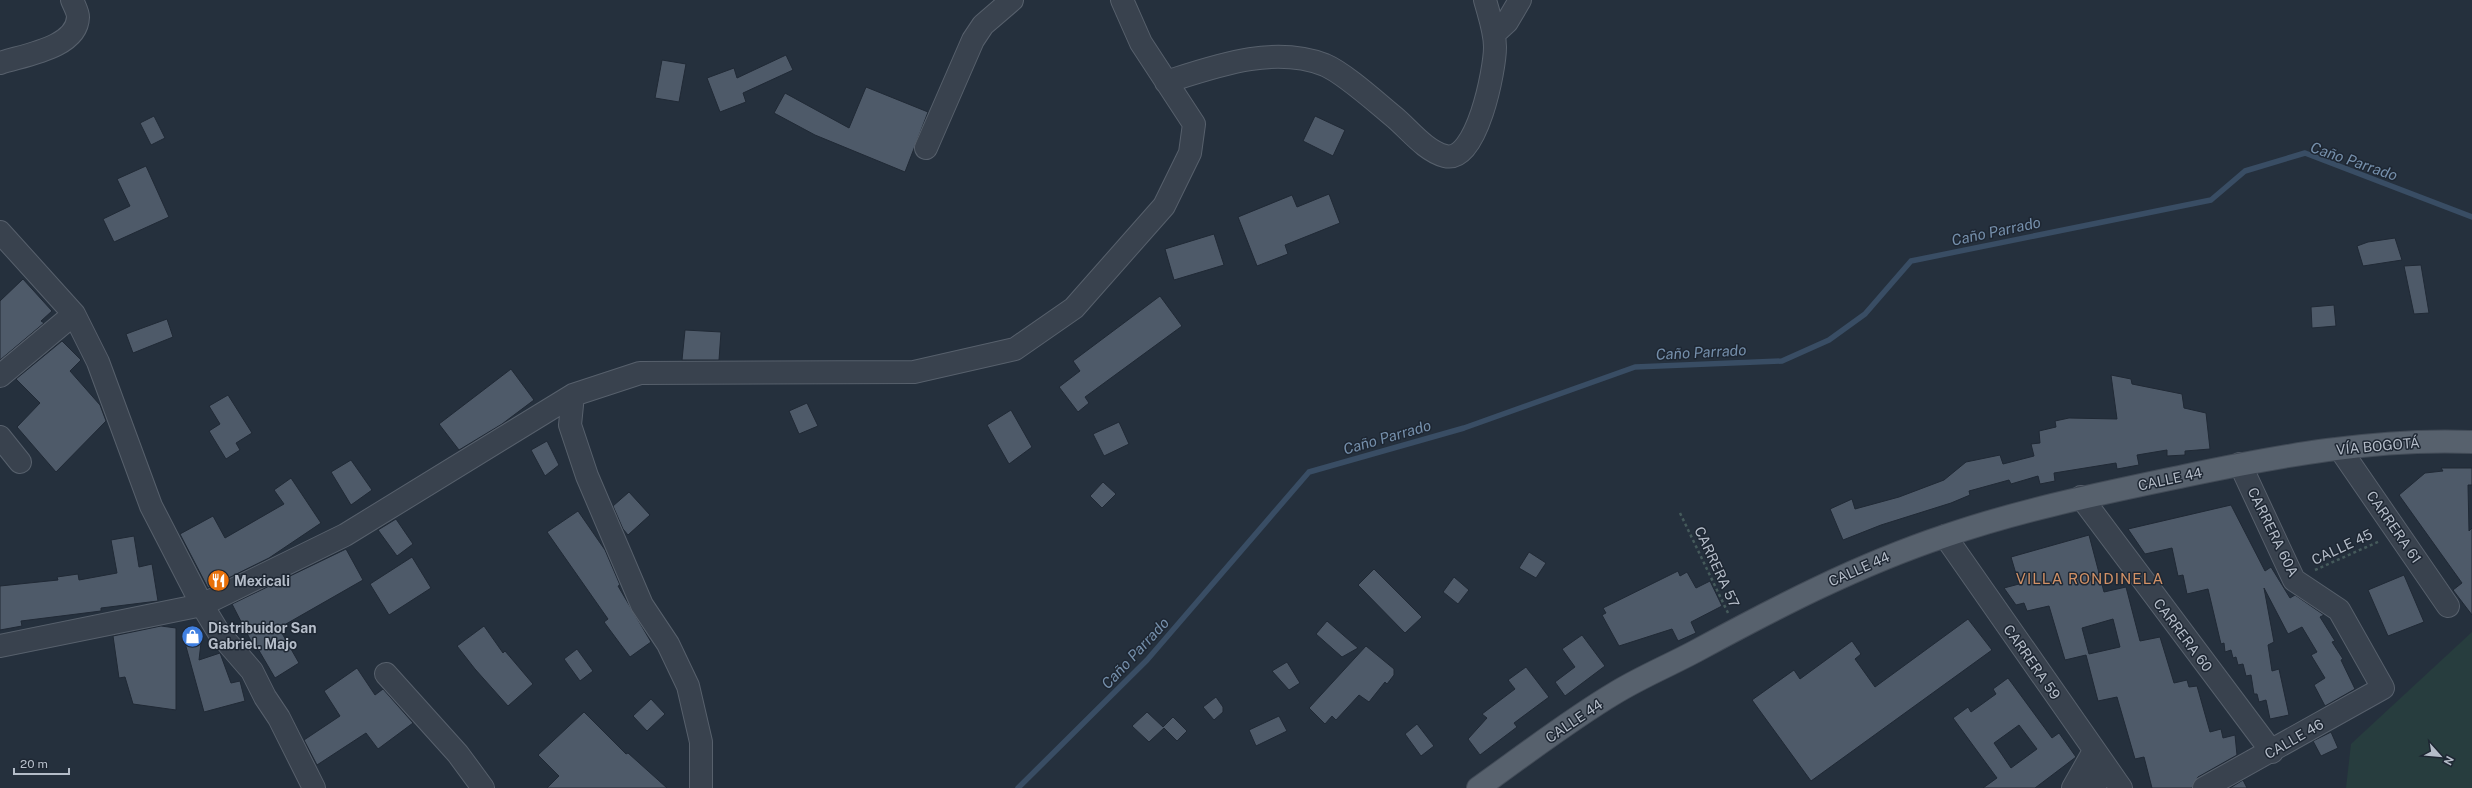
<svg xmlns="http://www.w3.org/2000/svg" width="2472" height="788" viewBox="0 0 2472 788" font-family="'Public Sans',sans-serif">
  <rect width="100%" height="100%" fill="#25303d"/>
  <!-- green -->
  <path fill="#273d3e" d="M2472,632v156h-126l5,-44z"/>
  <g fill="none" stroke-linecap="round" stroke-linejoin="round">
    <!-- stream -->
    <path stroke="#394d64" stroke-width="5.5" d="M1018,788l129,-128 162,-188 155,-44 171,-61 147,-6 47,-21 36,-26 46,-53 300,-61 34,-29 60,-18 167,64"/>
  </g>
  <!-- building -->
  <path fill="#4e5a69" stroke="#202935" fill-rule="evenodd" d="M786,55l7,15 -50,23 3,9 -26,10 -13,-34 27,-10 3,10z
    M662,60l24,4 -7,38 -24,-4z
    M866,87l62,25 -23,60 -90,-37 -41,-22 11,-20 64,35z
    M154,116l11,22 -14,7 -11,-22z
    M1315,116l30,14 -12,26 -30,-15z
    M146,166l23,51 -55,25 -11,-23 27,-13 -13,-27z
    M1329,194l11,29 -55,22 3,9 -31,12 -19,-49 54,-22 5,12z
    M1214,234l10,31 -50,15 -9,-31z
    M2395,238l7,22 -39,6 -6,-20 11,-4z
    M2421,265l8,48 -15,1 -10,-48z
    M23,279l29,32 -11,10 3,2 -44,37v-59z
    M1160,296l22,30 -97,71 4,6 -11,9 -19,-25 21,-16 -7,-10z
    M2334,305l2,21 -24,2 -1,-21z
    M167,319l6,18 -40,16 -7,-19z
    M685,330l36,2 -2,28h-37z
    M62,341l19,19 -11,11 30,34 6,16 -50,51 -39,-45 23,-24 -24,-24z
    M511,369l23,31 -32,24 -43,26 -20,-26z
    M2111,375l20,4 1,5 50,10 2,14 22,5 4,36 -25,2v4l-18,1v-6l-30,5 2,10 -22,4 -1,-6 -62,10 1,8 -15,3 -2,-8 -27,8 -2,-4 -40,11 1,4 -19,8 -70,22 -38,15 -13,-31 22,-10 3,10 44,-12 45,-17 22,-18 34,-7 3,9 31,-8 -3,-12 9,-1 -1,-12 17,-4 -1,-6 14,-3 48,1z
    M228,395l24,38 -16,10 4,7 -14,9 -17,-28 11,-7 -11,-18z
    M807,403l11,23 -19,8 -10,-23z
    M1011,410l21,37 -23,17 -22,-39z
    M1119,422l10,22 -25,12 -11,-22z
    M547,441l12,24 -14,11 -14,-26z
    M351,460l21,30 -21,15 -20,-33z
    M2441,468h31v17h-4l1,46 3,-3v87l-19,-25 9,-7 -63,-88 26,-22 18,-2z
    M291,478l30,45 -52,35 -61,30 -28,-54 33,-18 12,22 59,-34 -10,-14z
    M1103,482l13,12 -14,14 -12,-12z
    M629,492l21,23 -22,20 -5,-6 -10,-23z
    M2231,505l34,66 6,-4 19,31 5,-3 29,20 -4,2 15,24 -3,1 11,17 -2,1 14,29 -30,17 -11,-21 11,-7 -14,-23 6,-3 -15,-25 -14,7 -24,-46 10,54 -6,3 4,26 7,-2 10,46 -19,4 -4,-19 -7,2 -2,-8h-3l-3,-19 -5,1 -3,-12 -5,1 -2,-8 -3,1 -2,-8 -6,2 -1,-9 -3,1 -13,-55 -21,5 -4,-19 -5,1 -6,-28 -27,6 -17,-25z
    M578,511l27,39 15,35 -2,1 33,56 -21,15 -26,-35 4,-3 -61,-87z
    M396,519l17,25 -16,12 -19,-26z
    M2089,535l15,57 22,-5 14,54 20,-4 14,46 13,-3 2,7 8,-1 13,46 11,-3 2,9 12,-3 2,20 -39,22 -6,11h-40l-8,-31 -9,2 -18,-62 -19,4 -12,-46 -21,5 -16,-54 -22,5 -3,-8 -8,2 -12,-17 15,-4 -8,-27zM2113,619l7,28 -31,7 -7,-26z
    M134,536l5,31 13,-3 6,37 -57,7v3l-80,10 1,5 -22,4v-44l58,-6 -1,-3 21,-3 1,6 38,-7 -6,-33z
    M346,549l17,31 -84,48 20,35 -24,15 -21,-36 -2,1 -20,-39z
    M1529,552l17,11 -10,15 -17,-10z
    M412,557l19,31 -42,27 -19,-31z
    M1374,569l48,48 -17,16 -47,-48z
    M1678,571l2,5 7,-4 9,16 14,-7 12,25 -31,16 5,11 -18,8 -6,-12 -53,17 -17,-31 4,-2 -3,-5z
    M2404,575l20,47 -36,14 -20,-46z
    M1454,577l15,13 -11,14 -15,-12z
    M1968,619l24,31 -181,131 -59,-81 42,-30 6,9 52,-38 9,13 -6,5 20,28z
    M1327,621l31,27 -16,9 -26,-23z
    M161,626l15,2v82l-43,-6 -8,-27 -6,1 -6,-42z
    M484,626l19,27 2,-2 28,33 -25,22 -33,-37 -18,-23z
    M182,632l20,2 -3,26 21,-7 11,30 9,-2 5,20 -41,11z
    M1582,635l23,31 -40,30 -10,-14 20,-15 -13,-18z
    M1366,646l28,23v6l-7,9 -2,-2 -16,20 -10,-7 -23,25 -4,-4 -7,8 -16,-16z
    M577,649l16,22 -13,10 -16,-22z
    M1287,662l13,21 -11,7 -17,-19z
    M1526,667l23,30 -35,26 3,4 -37,28 -12,-16 19,-21 -5,-4 33,-25 -7,-9z
    M357,668l18,27 8,-6 30,34 -35,26 -12,-16 -49,32 -13,-25 36,-24 -16,-25z
    M2008,678l44,60 7,-5 17,24 -41,31h-52l14,-10 -44,-60 15,-11 3,5 25,-18 -3,-5zM2019,725l18,24 -26,19 -17,-25z
    M1216,697l7,10v5l-9,8 -11,-13z
    M651,699l14,15 -18,17 -14,-15z
    M584,712l42,42 2,-1 39,35h-120l12,-12 -21,-21z
    M1147,712l16,15 10,-10 14,14 -10,10 -13,-13 -15,14 -17,-16z
    M1279,716l8,15 -31,15 -7,-16z
    M1417,724l17,22 -13,10 -16,-22z
    M2331,732l7,16 -17,8 -8,-15z
    M2243,780l4,8h-17z"/>
  <g fill="none" stroke-linecap="round" stroke-linejoin="round">
    <defs>
      <path id="minor" d="M1494,34l13,-12 13,-22
        M0,63c24,-8 77,-15 78,-46 0,-5 -4,-12 -6,-17
        M1166,82c50,-16 107,-37 159,-17 19,8 51,37 68,51 15,12 32,35 52,40 32,8 50,-87 50,-109 0,-16 -6,-32 -10,-47
        M926,148l47,-108 10,-15 29,-25
        M0,232l74,82 24,48 53,144 51,99 17,28 33,38 13,26 14,21 35,70
        M0,376l74,-62
        M573,395l-3,30 17,51 55,129 26,39 20,42 13,56v46
        M0,437l20,25
        M2340,449l108,157
        M2081,497l191,255
        M1945,536l176,252
        M0,646l202,-41 143,-70 228,-140 67,-22 274,-1 101,-23 59,-41 90,-102 26,-53 4,-29 -53,-81 -19,-43
        M386,674l72,80 25,34
        M2073,788l21,-37
        M2094,788l10,-22
        M2204,788l179,-100 -44,-78 -45,-30 -54,-116"/>
      <path id="major" d="M1478,788c45,-32 90,-67 137,-95 26,-16 55,-28 81,-42 81,-44 162,-86 249,-115 78,-27 159,-43 239,-60 95,-20 191,-38 288,-34"/>
    </defs>
    <!-- minor casing -->
    <use href="#minor" stroke="#57606c" stroke-width="24"/>
    <!-- major casing -->
    <use href="#major" stroke="#424b57" stroke-width="24"/>
    <!-- path -->
    <path stroke="#455a5b" stroke-width="2.5" stroke-dasharray="3 3" stroke-linecap="butt" d="M1680,513l48,100
      M2315,570l65,-29"/>
    <!-- minor -->
    <use href="#minor" stroke="#39424e" stroke-width="22"/>
    <!-- major -->
    <use href="#major" stroke="#57616d" stroke-width="22"/>
  </g>
  <!-- icons -->
  <defs>
    <symbol id="restaurant-disc" viewBox="-11 -11 22 22"><circle r="9.5" fill="#e8710a" stroke="#1e2733"/><path d="M-5-6h1v4h1v-4h1v4h1v-4h1v5L-1.5 .5V6h-2V.5L-5-1ZM5-6V6H3V1.5H1.5Q1.5-4 5-6Z" fill="#fff"/></symbol>
    <symbol id="shop-disc" viewBox="-11 -11 22 22"><circle r="9.5" fill="#3f7fe0" stroke="#1e2733"/><path d="M-5-2.5h2.3a2.7 3.5 0 0 1 5.4 0H5L5.5 6h-11ZM-1.5-2.5h3a1.5 2.3 0 0 0-3 0Z" fill="#fff"/></symbol>
  </defs>
  <g fill-rule="evenodd">
    <use href="#restaurant-disc" x="206" y="568" width="25" height="25"/>
    <use href="#shop-disc" x="180" y="624" width="25" height="25"/>
  </g>
  <g text-anchor="middle" dominant-baseline="central" stroke-width="3" stroke-linejoin="round" paint-order="stroke">
    <!-- street labels -->
    <g font-size="14" fill="#b5bdc9" stroke="#1e2733">
      <text transform="translate(2378 446) rotate(-5)">VÍA BOGOTÁ</text>
      <text transform="translate(2170 479) rotate(-12)">CALLE 44</text>
      <text transform="translate(2394 527) rotate(55)">CARRERA 61</text>
      <text transform="translate(2273 532) rotate(64)">CARRERA 60A</text>
      <text transform="translate(2342 547) rotate(-25)">CALLE 45</text>
      <text transform="translate(1717 567) rotate(65)">CARRERA 57</text>
      <text transform="translate(1859 569) rotate(-24)">CALLE 44</text>
      <text transform="translate(2183 635) rotate(53)">CARRERA 60</text>
      <text transform="translate(2032 662) rotate(55)">CARRERA 59</text>
      <text transform="translate(1574 721) rotate(-34)">CALLE 44</text>
      <text transform="translate(2294 739) rotate(-30)">CALLE 46</text>
    </g>
    <!-- poi labels -->
    <g font-size="14" font-weight="bold" fill="#b5bdc9" stroke="#1e2733" text-anchor="start">
      <text x="234" y="581">Mexicali</text>
      <text x="208" y="628">Distribuidor San<tspan x="208" dy="16">Gabriel. Majo</tspan></text>
    </g>
    <!-- water labels -->
    <g font-size="15" font-style="italic" fill="#758fab" stroke="#1e2733">
      <text transform="translate(2354 161) rotate(19)">Caño Parrado</text>
      <text transform="translate(1996 231) rotate(-12)">Caño Parrado</text>
      <text transform="translate(1701 352) rotate(-3)">Caño Parrado</text>
      <text transform="translate(1387 437) rotate(-16)">Caño Parrado</text>
      <text transform="translate(1135 653) rotate(-47)">Caño Parrado</text>
    </g>
    <!-- neighbourhood labels -->
    <g font-size="15" letter-spacing="1" fill="#d29166" stroke="#1e2733">
      <text x="2090" y="578">VILLA RONDINELA</text>
    </g>
  </g>
  <!-- north arrow -->
  <g transform="translate(2440 756) rotate(117)" stroke="#1e2733" stroke-width="3" paint-order="stroke">
  <path d="M0-3L7 15L0 10L-7 15Z" fill="#b5bdc9"/>
  <text y="-6" font-size="11" font-weight="bold" text-anchor="middle" fill="#b5bdc9">N</text>
  </g>
  <!-- scale -->
  <path d="M14 768v6h55v-6" fill="none" stroke="#b5bdc9" stroke-width="2"/>
  <text x="20" y="768" font-size="12" fill="#b5bdc9" stroke="#1e2733" stroke-width="3" paint-order="stroke">20 m</text>
</svg>
